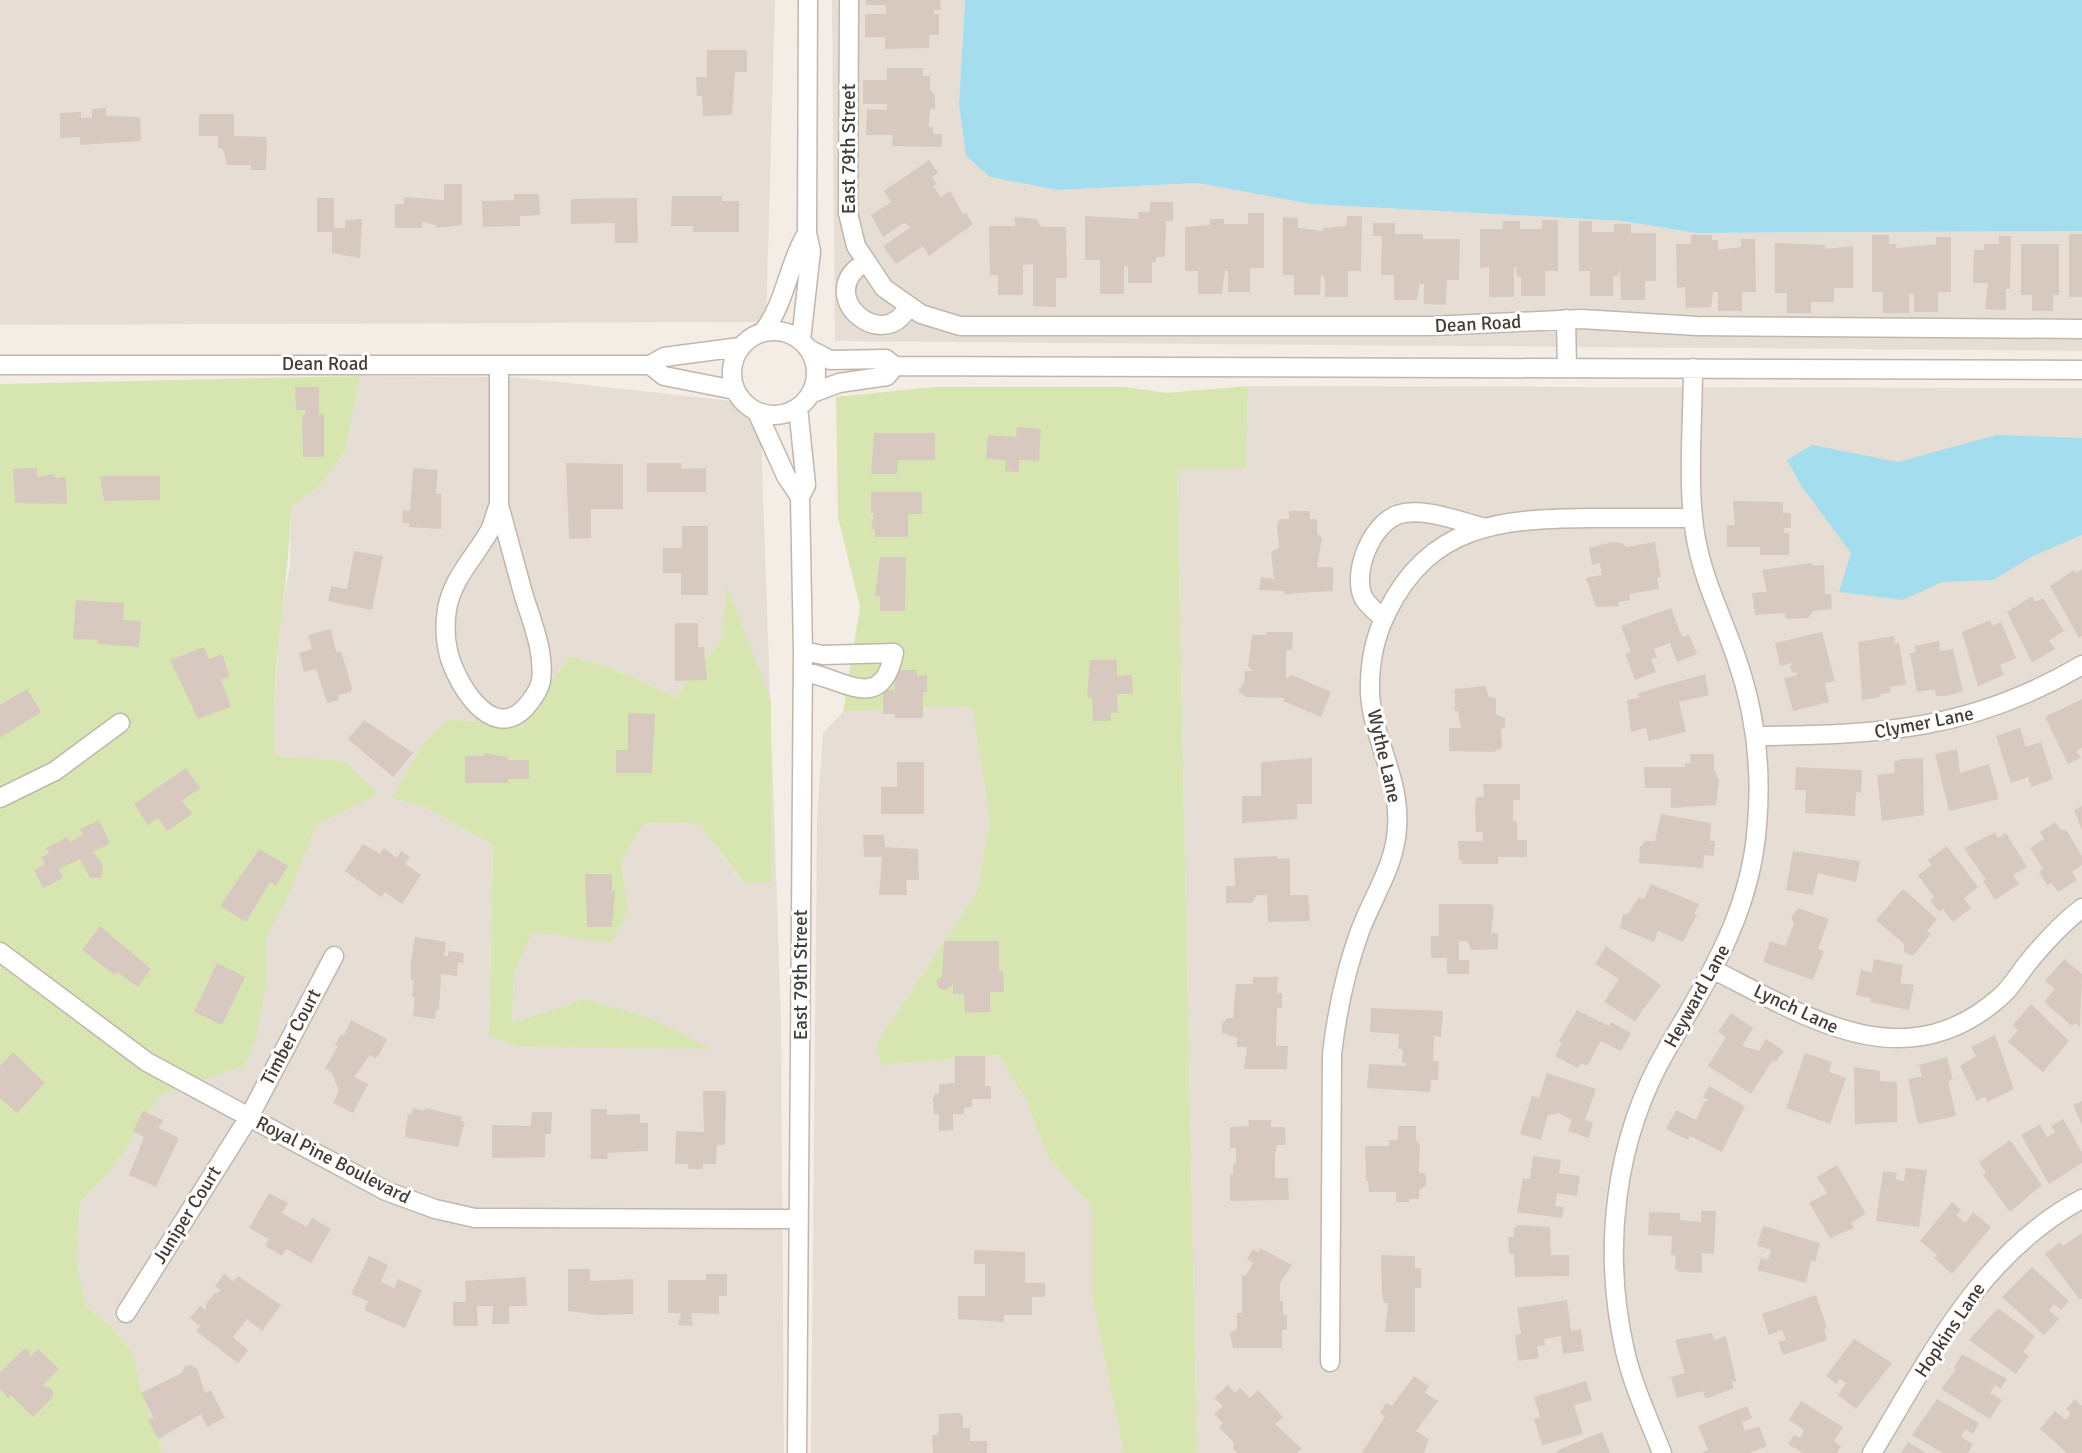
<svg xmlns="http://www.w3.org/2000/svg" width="2082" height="1453" viewBox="0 0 2082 1453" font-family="Signika,sans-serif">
  <rect width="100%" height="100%" fill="#f3ede6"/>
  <!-- residential -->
  <path fill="#e6ded4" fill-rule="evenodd" d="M0,0h775l-9,322 -766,3z
    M832,0h133l-6,105 7,51 24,21 67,13 140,-7 114,21 312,17 73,12 386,-2v120l-1247,-10z
    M360,376l153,1 247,27 21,617 3,432h-622l-23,-70 -5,-27 -22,-29 -26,-20 -10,-48 4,-56 33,-35 47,-72 84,-31 23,-85 -1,-43 23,-43 27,-69 61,-31 -102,-38 -2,-34 7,-99 10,-59 1,-57 29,-21 25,-34zM728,588l43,129 -29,165 -43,-58 -55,-1 -23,38 7,50 -96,21 -18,41 -2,50 74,-24 -97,36 4,-190 -68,-38 -34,-9 58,-79 73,8 47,-71 40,11 66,30 47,-58z
    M1248,386l834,2v1065h-885l-20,-984 69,-2z
    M947,706l25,2 18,113 -13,71 -100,151 4,21 117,-9 27,43 24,60 43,49v88l32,158h-313l6,-636 6,-84 20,-21z"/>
  <!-- green -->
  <path fill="#d7e6b0" d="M360,376l-15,76 -25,34 -29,21c-2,83 -22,165 -16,249l69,5 34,33 -62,31 -27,69 -23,43 1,43 -11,58 -12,28 -84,30 -47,72 -33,35 -4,56 10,48 26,20 22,29 5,27 23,70h-162v-1069z
    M1248,386l-2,82 -69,1 20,984h-73l-32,-158v-88l-43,-49 -24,-60 -27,-43 -117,10 -4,-22 100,-151 13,-71 -18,-113 -25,-2 -104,6 17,-105 -22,-90 -2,-120 97,-10h192l41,6z
    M727,586l44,114v182h-28l-44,-58 -55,-1 -23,38 7,50 -16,32 -80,-11 -18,41 -2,50 74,-24 66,20 60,30 -193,-2 -30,-12 4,-190 -68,-38 -34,-9 33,-55 25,-24 73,8 47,-71 40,11 66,30 47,-58z"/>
  <!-- water -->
  <path fill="#a4ddee" d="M965,0h1117v231l-386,2 -73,-12 -312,-17 -114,-21 -140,7 -67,-13 -24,-21 -7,-51z
    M1996,435l86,3v97l-49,21 -40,24 -51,2 -39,18 -64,-8 12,-39 -49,-66 -15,-27 25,-15 86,17z"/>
  <!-- building -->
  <path fill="#d7c9bf" d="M866,0h74l1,10h-7v4h5v21h-10v13l-44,1v-12h-20v-23h21v-9h-20z
    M707,50h40v22h-12l-3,43 -29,1 -1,-20h-5l-1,-19h11z
    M887,68h36v8h7v13l5,7v13h-5l-1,18h4v7h9v13l-50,-1 1,-11h-27l1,-26 20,1v-6h-24v-24h24z
    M106,108v8l34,1 1,24 -61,4v-8l-20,1v-25l21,-1v6h11v-9z
    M199,114h35v22l33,1 -1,33h-15v-5h-24l-4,-16 -5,-1v-12h-19z
    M929,160l9,13 -6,4 5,7 -4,2 8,11 9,-6 13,23 3,-1 7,11 -44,32 -6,-10 -27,18 -13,-18 28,-19 -7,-4 -21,14 -12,-22 20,-13 -7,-11z
    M444,184h18v41l-26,3v-3l-14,-3v6h-27v-24h9v-7l40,3z
    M514,194h25l1,21 -20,1v10l-37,1 -1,-26 32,-1z
    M672,196h50v5h17v31h-46v-6h-22z
    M317,198h17v30h11v-8l17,-1 -2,39 -28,-5v-21h-15z
    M637,198l1,45h-23v-20l-44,1v-25z
    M1150,202h23v19h-7l-1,36h-9v5h-4v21h-24v-17h-4v28h-24v-34h-15v-44l53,3v-7h12z
    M1248,213h16v55h-14v24h-22v-21h-3l-3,23h-24v-23h-13v-44l25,-2v-6h14v5h24z
    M1347,216h15l-1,55h-13v26h-23v-19l-4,-3 -1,20h-26v-20h-11v-58l15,1v10l25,3v-3l23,-2z
    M1015,217l22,2 4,8h25l1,51h-11v29l-23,-1v-42l-10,1v30h-25v-20h-8l-1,-49h26z
    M1542,220h16v51h-13v25h-24v-19h-4l-1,-10h-2v30h-25v-30l-9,1v-39h23v-8h17v8h22z
    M1579,221h13v11h22v-8h17v9h25v48h-11v19h-24l-1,-30 -2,6h-5v20h-23v-25h-11z
    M1373,223h22v11h28v5h37l-1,41h-12l-1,25 -22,-1v-20h-4v-3l-3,19h-23v-25h-13l1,-39h-9z
    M2069,234h13v63h-13z
    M1691,235h21v5h6v10l23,-3v-8h14l1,53h-14v19h-24v-19h-4v-4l-3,19 -25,1 -1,-21 -8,1 -1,-44h15z
    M1872,235h17v9h7v4l35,-3 5,-1v-7h15v55h-13v20h-24v-18h-5v19h-26v-21h-11z
    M1999,236h12l-1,53h-4v21l-21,-1 3,-26h-15l1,-33h10v-6h15z
    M1775,243l50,2v4l28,-3v42h-19v14h-23v11h-24v-20h-12z
    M2021,244h38v51h-6v16h-21v-16h-11z
    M295,387h24v27h5v43h-21l-1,-42h3v-5h-9z
    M1017,427l24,2 -2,32 -20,-1v12l-14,-1 1,-11 -20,-1 2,-24 28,2z
    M874,433h61v27h-37l-1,14h-26z
    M566,463l57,1v45h-32v29l-22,1z
    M647,463h34v6l25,-1v24h-59z
    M37,468v9l18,-3v4l11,-1 1,27 -52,-1 -2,-34z
    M413,468l25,2 -2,24h5v35l-32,-2v-4h-7l1,-13 7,1z
    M100,476h60v24l-56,1z
    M871,492h51v22h-14v23h-33v-8h-4l3,-16h-3z
    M1733,501l50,1v11h8v15h-7v5h5v22h-29v-8h-33v-22h8z
    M1289,511h21v8h7v14l5,5 -5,29h16v24l-49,3v-3l-25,-1 2,-13 13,2 -3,-27 8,-4 -2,-24 3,-5h9z
    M682,526h26v69h-27v-22h-18v-25h19z
    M1612,542l10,1 5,4 28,-5 6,35 -4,1 2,11 -30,5 1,6 -12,2 1,4 -23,1 -10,-29 16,-3 -2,-12 -8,2 -3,-17z
    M354,551l29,5 -11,54 -44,-9 3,-15 16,3z
    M880,557h26l-1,54h-25v-15h-5z
    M1812,563v3l12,-1 1,29h6l1,15 -19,2 -5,7 -22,1 -1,-6 -30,2 -3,-22 15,-1 -5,-22z
    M2082,569v67l-3,2 -29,-52 24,-16 2,3z
    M2032,596l4,6 7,-4 21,33 -15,10 6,8 -23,14 -25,-51z
    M76,600l48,3 -1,17 18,1 -2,26 -41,-3v-4l-25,-1z
    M1671,608l11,29 7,-2 8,19 -20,8 -7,-19 -16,6 3,8 -6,2 5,13 -21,8 -10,-26 6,-2 -10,-26z
    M1990,620l2,6 9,-4 15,36 -16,7 4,10 -26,11 -16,-54z
    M675,623h23v24h6l3,33 -32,1z
    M331,629l5,23 5,-1 11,36 -1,5 -13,3 1,5 -12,3 -11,-34 -12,3 -5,-19 13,-4 -4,-14z
    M1266,632h27l-1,18h-6v29l6,-4 39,17 -10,25 -38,-16 2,-3 -39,-1 -8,-6 6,-8 1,-12h8l-5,-5 4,-31h14z
    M1822,632l13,49 -10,2 4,19 -36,9 -9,-33 13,-3 -1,-3 -4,1 -2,-7 3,-3 -13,3 -5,-23z
    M1894,636l1,8 4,-1 7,41 -16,3 1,5 -11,2v3l-18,3 -4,-58z
    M1939,641l1,10 13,-2 10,42 -17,5h-10l-1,-7 -18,3 -7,-39 6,-1 -2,-6z
    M204,647l5,12 13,-5 8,23 -9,3 10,27 -33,12 -28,-59z
    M1090,660h27v16l15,-1 1,19h-16l1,19h-7v8h-18l-1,-23h-5z
    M894,670h23v6l10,-1v17h-4v26h-28v-4h-12v-24h12z
    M1705,674l4,21 -30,7 7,30 -37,9 -3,-13 -15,4 -4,-32 12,-2 -1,-5z
    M1485,686l4,11 7,1v17l9,3v9l-4,3 1,18 -9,4 -44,-1v-23h12l-3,-17h-3v-22z
    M27,689l14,23 -41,26v-33z
    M2082,699v49l-5,3 4,7 -13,6 -23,-47z
    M628,713l27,1 -3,59h-36v-23h12z
    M364,720l49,33 -20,24 -45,-38z
    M2020,728l6,19 15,-5 12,37 -22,8 -3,-10 -17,6 -15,-47z
    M1957,749l3,24 29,-9 10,35 -50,12 -14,-57z
    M484,753l24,4v3h21v19h-21v4h-43v-27h19z
    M1690,754h24v15l5,12 -3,24 -45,3v-20h-26l-1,-21h41v-4h6z
    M1312,758v46h-15v15l-55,4v-27h19v-34z
    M1923,758l1,57 -42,6 -5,-46 18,-2 -1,-11 8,-3z
    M897,762h27v52h-43v-27h16z
    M1796,767l66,3 -1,23 -5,-1 -1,24 -50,-3 1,-23h-11z
    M186,768l14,20 -18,13 10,13 -25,17 -9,-13 -10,7 -14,-21z
    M1483,784h37v16h-7v21h4v19h10v17h-29v7h-36v-4h-3l-1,-19h25v-9h-7l-1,-24 1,-11h8z
    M2082,806v24l-8,-20z
    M1661,814l50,9 -1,18h5l-1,15 -10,-1 -1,13 -64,-5 1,-16 5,-6h10z
    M99,820l11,23 -17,9 10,13 -2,13h-11l-10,-19 -21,10 4,9 -20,10 -9,-18 11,-6 -4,-7 8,-4 -3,-5 21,-11 3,5 13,-7 -3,-6z
    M2055,822l6,8h5l16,26v9l-10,7 5,8 -19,12 -6,-9 -5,2 -8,-13 4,-3 -13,-21 14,-9 -4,-7z
    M1995,832l3,6 8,-5 21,34 -14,8 6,9 -24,16 -12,-19 3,-1 -22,-32z
    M863,835h21l1,12 33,2 1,31h-13l1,15h-28l3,-38h-18z
    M363,844l17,10 4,-6 13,10 4,-7 9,6 -5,7 16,11 -19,29 -17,-12 -4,5 -36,-26z
    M1947,846l31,41 -14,11 7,10 -18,14 -10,-13 -4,3 -9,-12 4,-3 -16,-22 14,-10 -4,-5z
    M259,849l29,17 -12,20 -6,-4 -24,40 -26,-16z
    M1793,851l67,10 -4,21 -38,-9 -5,22 -27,-5z
    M1278,856v3l12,-1v37h18l2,26 -42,1 -1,-27h-10l-5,8h-26v-17h9l-1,-28z
    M585,874h27v17h3l-3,36h-25z
    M1651,884l48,20 -5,10 3,1 -14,27 -25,-11 -4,11 -34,-14 3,-14h5l11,-17 5,2z
    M1903,889l34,30 -10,12 4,3 -18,22 -9,-4v-8l-28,-24z
    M1439,904h52l3,4 -3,25h7v16l-27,1 -3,-9h-9v19h10v14h-22v-16h-16v-22h8z
    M1798,908l31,11 -11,30 6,2 -11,29 -50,-18 7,-21 15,5 9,-23 -3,-5z
    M100,926l51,43 -13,18 -21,-15 -2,3 -33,-25z
    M415,937l31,5 -2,14h4l1,-5 15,2 -1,10 -5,-1 -1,14 -16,-2 -2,36h-3l-1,9 -22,-3 2,-19h-3l2,-16 -3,-1v-19z
    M944,941h55v30h4l1,21h-14v20l-25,1 -1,-19h-11v-10l-7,6 -8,-2 -1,-8 5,-4z
    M1606,946l55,39 -26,36 -31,-19 15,-23 -24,-15z
    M1874,959l29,6 -3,18 14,2 -5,25 -39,-8 1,-4 -15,-3 5,-25 11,2z
    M2064,959l18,15 -2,53 -5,-4 -3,3 -28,-24 11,-13 -10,-8z
    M217,963l28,14 -23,48 -28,-13z
    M1253,977h25l-1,16h5v15h-5l-1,38h12l-1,23h-43l3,-22h-10v-9l-15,-5v-9l5,-6h6l3,-34h17z
    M2031,1004l38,37 -26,31 -35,-30 10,-12 -5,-5z
    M1371,1008l72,3 -2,26 -7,-1 -1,25h6l-1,19h-7l-1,12 -63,-4 2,-24 37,2v-3h-4l1,-14h-5l1,-15 -29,-2z
    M1577,1010l32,16 2,-4 20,11 -10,18 -20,-10 -14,25 -6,-3 -3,5 -23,-12 7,-13 -3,-2z
    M1731,1013l22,15 -11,18 17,5 7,-12 18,12 -8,11 -3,-2 -22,34 -43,-28 18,-29 -8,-5z
    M351,1020l36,19 -8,16 -4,3 -5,-3 -16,22 14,7 -15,29 -20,-10 6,-12 -7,-18 -7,-5 13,-22 -3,-1 6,-11 3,1z
    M1995,1035l19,54 -27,13 -2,-5 -8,4 -17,-35 16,-10 -5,-9z
    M13,1052l32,31 -28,30 -17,-15v-32z
    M1805,1053l27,9 -3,10 17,6 -16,46 -44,-16z
    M955,1056h30v30h6v13h-19v8l-8,1v6h-11v16l-14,1v-17h-5l-1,-14 2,-6h4v-10l16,-1z
    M1947,1057l6,23 -5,1 8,35 -38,8 -10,-45 14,-3 -3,-11z
    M1854,1067l26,4v10l17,1v40l-42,2z
    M1547,1073l49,16 -11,31 8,2 -4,16 -21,-7 4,-11 -13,-7 -11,2 -7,25 -21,-6 12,-38 7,2z
    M1709,1086l36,20 -23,46 -32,-16 -2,4 -22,-11 10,-19 20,10 9,-19h5l-7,-4z
    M703,1091h23l-1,54h-8l-1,19h-13v5h-15v-5h-13l1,-33 28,1z
    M2082,1101v24l-9,-20z
    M413,1108l11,3 1,-3 37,9 -1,4 4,1 -7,25 -53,-10 3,-23 3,1z
    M591,1109h16v6l33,-1v9h8v28l-41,2 1,6h-17z
    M143,1111l20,9 -4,8 20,10 -23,49 -27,-12 15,-38 -11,-6z
    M532,1112h20l-1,22h-6v23l-53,1v-33l39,1z
    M2063,1119l19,33v11l-33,21 -28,-49 19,-11 7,13 8,-5 -4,-6z
    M1248,1120h23v7h14l1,18h-9l-2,10v23h13l1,22 -59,1v-27h3v-9l3,-2v-15h-6v-21l19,-1z
    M1398,1126h18v14l4,5 -1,28h6l1,4v9l-7,4v9h-10v3h-13v-10h-27l-1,-11h-2l-1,-35h24v-6h9z
    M2010,1140l32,45 -32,27 -27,-37 3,-2 -7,-11z
    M1533,1156l28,4 -2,13 21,3 -3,20 -20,-3 -2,13 9,1 -2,11 -45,-6 6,-34 7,1z
    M1837,1165l29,49 -15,9 3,5 -24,10 -21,-35 18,-10 -10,-16z
    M1906,1168l21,2 -8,57 -43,-6 7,-50 14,2 -1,7 8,1z
    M269,1193l19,10 -6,10 25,14 5,-9 19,11 -20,34 -25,-14 -4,7 -17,-10 4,-7 -20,-11z
    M1952,1202l9,8 -5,5 9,8 8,-11 18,15 -39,47 -18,-16 3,-3 -17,-14z
    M1701,1211h15l-2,43 -12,-1v20l-22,-1 -5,-3 1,-13 -5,-1 1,-19 -24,-1 1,-23 31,1v7l21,2z
    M1519,1225l31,2 1,28h18v21l-54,1 -1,-23h-5l-1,-17h6v-9z
    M1763,1226l57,17 -5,19 -4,-1 -5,22 -49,-13 4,-12 7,2 3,-10 -14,-4z
    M2082,1233v65l-2,2 -35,-46 15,-12 3,4z
    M1260,1248l32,17 -12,18v18h3v14h4v15h-5v18h-49l-3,-15 7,-4v-16h5v-38h4l7,-12 -6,-4 6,-10 6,3z
    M974,1250l51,2v31h20v14h-13v18h-28v7l-46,-3v-23h27v-32h-11z
    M1381,1255l34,1v12h6v20h-6v44h-30l3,-29h-4l-2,-9z
    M369,1256l19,9 -7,17 13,6 4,-9 24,11 -17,38 -41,-18 4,-9 -17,-7z
    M2032,1267l37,34 -8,9 -7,-6 -5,6 10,9 -15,16 -42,-38z
    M568,1269h22v12l43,-2v35l-36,1 -29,-4z
    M224,1274l9,7 5,-5 43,29 -19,26 -15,-12 -14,18 15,13 -10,13 -42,-32 4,-5 -10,-8 10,-12 6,4v-6l9,-11 6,-2 -6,-5z
    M706,1274h21v22h-8v18l-28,-1 2,13 -15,-1 3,-12h-13v-33h38z
    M526,1277l1,29h-18v18h-17l1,-18h-16l1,20h-25v-24h13l-1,-21z
    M1816,1295l11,33 -3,1 3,11 -44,15 -5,-13 8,-2 -4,-10 -13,5 -7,-21z
    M1567,1300l4,31 10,-2 3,22 -21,3 -2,-18 -17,3 1,6 -8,1 2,12 -21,3 -3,-26 6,-1 -4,-26z
    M1998,1308l37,28 -12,16 6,4 -13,18 -47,-34z
    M1712,1333l2,7 12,-4 10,45 -4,1 2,6 -23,9 -6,1 -2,-7 -26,7 -6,-21 14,-4 -10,-33z
    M1854,1339l38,24 -36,46 -18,-14 8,-12 -6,-4 -4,5 -10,-8z
    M24,1349l5,1 1,7 8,-8 21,20 -17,17 10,3 1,8 -20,20 -22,-22 -3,3 -8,-9v-17z
    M1962,1354l45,25 -6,10 -6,-4 -5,8 12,7 -12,19 -49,-30 15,-20 -2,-2z
    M191,1365l6,4 8,24 6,-3 14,28 -18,9 -6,-13 -43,25 -10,-19 5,-3 -12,-24 41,-20 3,-7z
    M1414,1376l15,10 -4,7 13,8 -22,30 13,8 -5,14h-62l23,-37 -5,-3 6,-10 6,3z
    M1586,1381l6,19 -18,5 9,29 -41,11 -8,-26 6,-2 -6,-20z
    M1228,1385l7,8 5,-5 10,10 8,-8 25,27 -8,7 27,25 -5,4h-60l-4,-5 1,-5 -15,-16 4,-4 -9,-9 9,-8 -9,-8z
    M1937,1399l42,24 -6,11 -8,-5 -4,8 12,7 -5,9h-25l-31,-18z
    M2075,1399l7,7v47h-15l-27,-24 15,-18 11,9 5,-7 -5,-4z
    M1801,1401l42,26 -9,14 7,5 -4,7h-34l-15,-9 6,-9 6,3 4,-8 -15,-10z
    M1747,1406l5,12 -10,4 3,9 14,-5 8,20 -17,7h-49l7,-3 -10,-24z
    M960,1413l3,3v12h7v13h17v12h-54l-1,-18h5l2,-7v-14z
    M1602,1432l8,21h-53l-1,-2z
    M1908,1442l18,11h-25z"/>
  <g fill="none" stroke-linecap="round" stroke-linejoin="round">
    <defs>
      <path id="minor" d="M849,0l-1,213 8,33 28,42 37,26 39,12h471l150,-7 116,7 385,3
        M864,263c-51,32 19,92 44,44
        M1566,319l1,49
        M732 373a42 42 0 1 1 84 0a42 42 0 1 1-84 0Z
        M763,332c23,-30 25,-68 44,-99
        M801,340l10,-89 -4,-18 1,-233
        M809,349l21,11 56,-1 9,7 1187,4
        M0,365h650l14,-8 76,-10
        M499,365v140
        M650,365l14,11 71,14
        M810,394l29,-11 48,-7 8,-10
        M757,412l29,64 14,21
        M499,505c8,29 16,59 24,88 8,27 22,58 18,88 -2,10 -9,19 -16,27 -35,36 -71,-29 -77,-57 -3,-13 -3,-29 -1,-42 6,-32 28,-52 43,-79 4,-8 5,-17 9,-25z
        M1383,618c-6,-5 -14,-12 -19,-19 -13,-25 7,-74 33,-84 24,-9 61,6 85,12
        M803,672c40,5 78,44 91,-19l-71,2 -20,-4
        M1756,736c124,-1 216,-6 326,-71
        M0,798l55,-27 65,-48
        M0,952l147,110 239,129 49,18 40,9 324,1
        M1714,970c93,47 190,111 285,28 12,-10 18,-21 27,-33 17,-21 35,-41 56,-57
        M126,1313l123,-196 85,-161
        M1330,1362l2,-308c5,-43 13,-82 28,-123 13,-35 35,-65 37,-103 4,-48 -24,-88 -27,-134 -1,-29 4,-56 17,-82 43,-88 114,-93 201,-94 35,0 70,0 105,0
        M797,1453l6,-802 -3,-154 6,-12 -8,-78
        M1662,1453c-13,-33 -29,-67 -37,-102 -23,-101 -11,-211 42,-302 42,-72 84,-137 90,-224 5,-57 -2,-114 -21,-168 -13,-38 -31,-73 -39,-113 -11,-51 -4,-122 -4,-176
        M1872,1453c57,-94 108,-200 210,-254"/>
    </defs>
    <!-- minor casing -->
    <use href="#minor" stroke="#c1b6ac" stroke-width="21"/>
    <!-- minor -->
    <use href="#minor" stroke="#fff" stroke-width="18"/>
  </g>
  <g text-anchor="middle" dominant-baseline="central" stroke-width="6" stroke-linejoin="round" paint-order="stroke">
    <!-- street labels -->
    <g font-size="19" fill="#453c36" stroke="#fff">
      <text transform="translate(849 149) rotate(-90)">East 79th Street</text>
      <text transform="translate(1478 324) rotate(-3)">Dean Road</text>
      <text x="325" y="364">Dean Road</text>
      <text transform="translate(1924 723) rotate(-11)">Clymer Lane</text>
      <text transform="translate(1384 756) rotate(77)">Wythe Lane</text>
      <text transform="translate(801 975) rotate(-90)">East 79th Street</text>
      <text transform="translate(1697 996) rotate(-61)">Heyward Lane</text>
      <text transform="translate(1796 1009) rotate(25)">Lynch Lane</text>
      <text transform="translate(291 1037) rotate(-62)">Timber Court</text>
      <text transform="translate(333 1160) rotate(27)">Royal Pine Boulevard</text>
      <text transform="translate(187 1215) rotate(-58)">Juniper Court</text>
      <text transform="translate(1950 1330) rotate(-56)">Hopkins Lane</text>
    </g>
  </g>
</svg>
